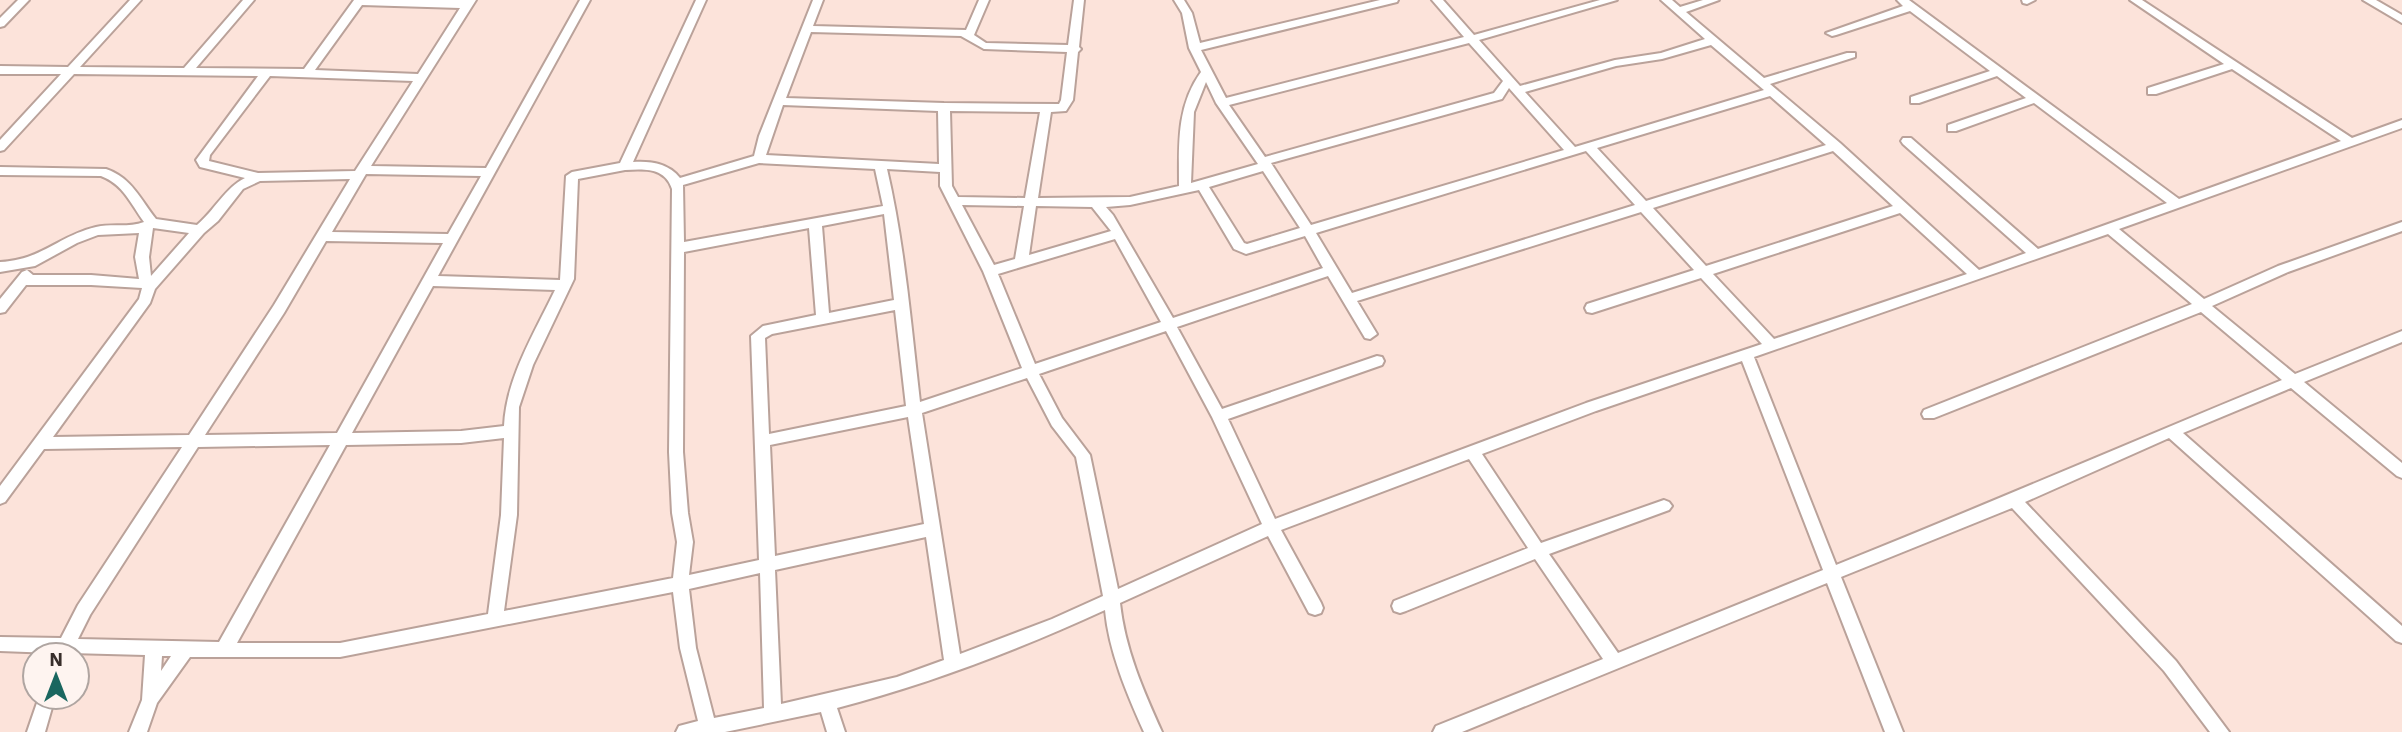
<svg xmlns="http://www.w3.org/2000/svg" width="2402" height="732" viewBox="0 0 2402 732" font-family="'IBM Plex Sans',sans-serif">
  <rect width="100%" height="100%" fill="#fce3da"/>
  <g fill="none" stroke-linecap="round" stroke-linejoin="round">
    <defs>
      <path id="minor" d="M18,0h11l-25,26 -4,1v-9z
        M130,0h11l-61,67 104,1 59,-68h11l-58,68 108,1 50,-69h122l-105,166 115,2 94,-168h10l-152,276 122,4 6,-104 6,-4 48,-9 76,-163h10l-73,162c18,-1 35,1 47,16l74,-22 5,-20 54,-136h10l-10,26 153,4 13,-30h10l-15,35 12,8 82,2 6,-45h10l-5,47 2,2 -3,3 -5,48 -7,11 -15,1 -13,86 92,-1 49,-11c0,-41 -3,-79 22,-114l-12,-24 -7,-35 -8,-13h10l8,13 8,30 180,-43h18l-1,2 -196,48 25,48 238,-61 -32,-37h11l31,35 126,-35h17l-138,40 41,46 95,-26 46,-7 44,-14 -44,-39h11l8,7 23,-7h16l-33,12 78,66 83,-25h8v4l-85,27 70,59 139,127 47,-17 -123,-109 -2,-3 2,-3h8l127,111 129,-46 -133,-100 -78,28h-8v-6l78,-27 -29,-22 -78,27h-8v-6l79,-26 -80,-60 -74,24 -4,1 -6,-3 77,-27 -6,-6h12l270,199 162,-58 -109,-72 -76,25h-8v-6l76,-24 -94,-64h12l210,138 50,-18v8l-283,101 85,70 74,-33 124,-44v9l-114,41 -76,34 83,68 107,-43v11l-98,40 98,81v15l-5,-2 -106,-88 -108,45 219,193v17l-6,-2 -227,-203 -144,64 151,159 53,71h-19l-46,-61 -152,-163 -171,69 62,155h-18l-58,-149 -365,149h-29l3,-6 167,-67 -68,-100 -129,52 -6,2 -6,-2 -2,-5 2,-5 134,-53 -59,-89 -188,71 40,73 2,5 -2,5 -6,2 -6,-2 -41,-77 -148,67c5,46 23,87 42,129h-18c-17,-38 -35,-80 -39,-122 -87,40 -176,74 -268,98l8,24h-18l-6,-20 -96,20h-49l3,-6 19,-5 -18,-73 -7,-56 -333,65h-150l-33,46 -10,29h-18l13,-32 3,-45 -75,-2 -17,2v-2l-53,-2v-14l61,1 17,-33 104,-158 -138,2 -39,53 -5,2v-18l139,-187 3,-11 -51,-3h-65l-21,27 -5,1v-14l22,-27 5,-2 6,5h58l48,4 -4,-22 4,-24 -41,2 -21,8 -42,23 -35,6v-10c42,-2 58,-26 96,-35 16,-4 33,1 48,-5 -13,-18 -21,-38 -43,-46l-101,-1v-8l106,2c26,9 34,30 50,50l41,6c17,-14 28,-37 48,-47l-45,-11 -4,-7 62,-84 -184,-2 -70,76 -4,1v-11l61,-66h-61v-8l68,1zM362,5l98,3 -42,66 -103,-4zM811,32l150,4 23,13 83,3 -6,48 -2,4 -115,-1 -158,-5zM1469,43l34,38 -9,12 -229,64 -36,-52zM1711,45l53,45 -189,57 -50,-55 91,-26 46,-7zM270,76l143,5 -58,90 -97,2 -49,-12 1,-6zM1206,82l10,21 42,61 -67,19 3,-71zM1509,88l55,62 -253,75 -40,-62 231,-64zM1770,96l56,49 -180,56 -49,-53zM783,105l155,6 1,53 -173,-9zM950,111l90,1 -15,86 -67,-1 -6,-11zM1586,151l49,54 -283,88 -36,-60zM1833,151l60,55 -187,60 -53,-58zM759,163l116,6 8,37 -199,36 -1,-57zM887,169l53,3v14l43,85 39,97 -102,34c-9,-78 -15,-155 -33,-233zM625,170c19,-1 40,-3 47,19l-3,263 3,61 5,29 -4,36 -169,33 13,-96 2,-108 14,-42 41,-86 4,-100zM1263,171l37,57 -53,16 -3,-1 -35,-56zM366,174l115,2 -33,58 -116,-2zM350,179l-76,126 -85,130 -136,2 97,-134 5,-14 49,-56 14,-12 25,-32 17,-8zM1199,190l35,59 12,5 59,-18 18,32 -150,50 -60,-103 -7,-8 24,-2zM962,205l62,1 -9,53 -21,6zM1036,206l56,1 19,24 -82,24zM1641,212l53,58 -107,34 -2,4 2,4 5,1 109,-35 61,66 -176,59 -311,116 -47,-100 154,-54 2,-4 -2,-4 -5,-1 -155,53 -45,-82 151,-51 37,62 5,1 7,-5 -20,-33zM1900,213l67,61 -193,65 -61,-65zM884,214l10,86 -65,13 -7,-87zM153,228l36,5 -38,43 -2,-19zM809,228l7,87 -53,11 -12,10 8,224 -70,15 4,-33 -5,-29 -5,-61 1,-200zM2108,234l84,70 -268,106 -2,4 2,4h10l267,-106 81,68c-149,61 -296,125 -446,185l-82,-208zM1115,239l46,83 -126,42 -37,-90zM326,241l117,2 -106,190 -132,2 79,-122zM433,286l122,4c-20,42 -49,88 -51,136l-43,5 -109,2zM895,310l11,96 -137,28 -4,-96 7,-4zM1166,331l46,86 50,107 -144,65 -28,-134 -28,-37 -23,-44zM1742,361l81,209 -205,83 -69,-99 120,-44 3,-4 -3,-4 -5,-2 -123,43 -59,-89 114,-43zM1027,378l25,48 24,31 27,139 -51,23 -92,35 -38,-241zM908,417l16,107 -149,32 -5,-111zM504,438l-3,77 -13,99 -148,29h-103l109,-198 115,-2zM330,445l-111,197 -141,-3 12,-24 108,-168zM926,537l18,123 -47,17 -116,27 -6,-134zM760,573l4,135 -50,10 -18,-70 -7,-59zM162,656h9l-10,15z
        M2022,0h13l-8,4 -4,-1z
        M2363,0h13l26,15v8z
        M39,697h16l-10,35h-18z"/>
    </defs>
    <!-- minor casing -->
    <use href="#minor" stroke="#baa29a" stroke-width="4"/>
    <!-- minor -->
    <use href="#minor" fill="#fff" fill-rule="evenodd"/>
  </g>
  <!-- north arrow -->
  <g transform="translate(56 676)"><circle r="33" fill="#fef4f0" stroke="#afa5a1" stroke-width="2"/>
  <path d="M0-5L12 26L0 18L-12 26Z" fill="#1a665f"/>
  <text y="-10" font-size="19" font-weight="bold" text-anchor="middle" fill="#382e2b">N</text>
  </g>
</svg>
